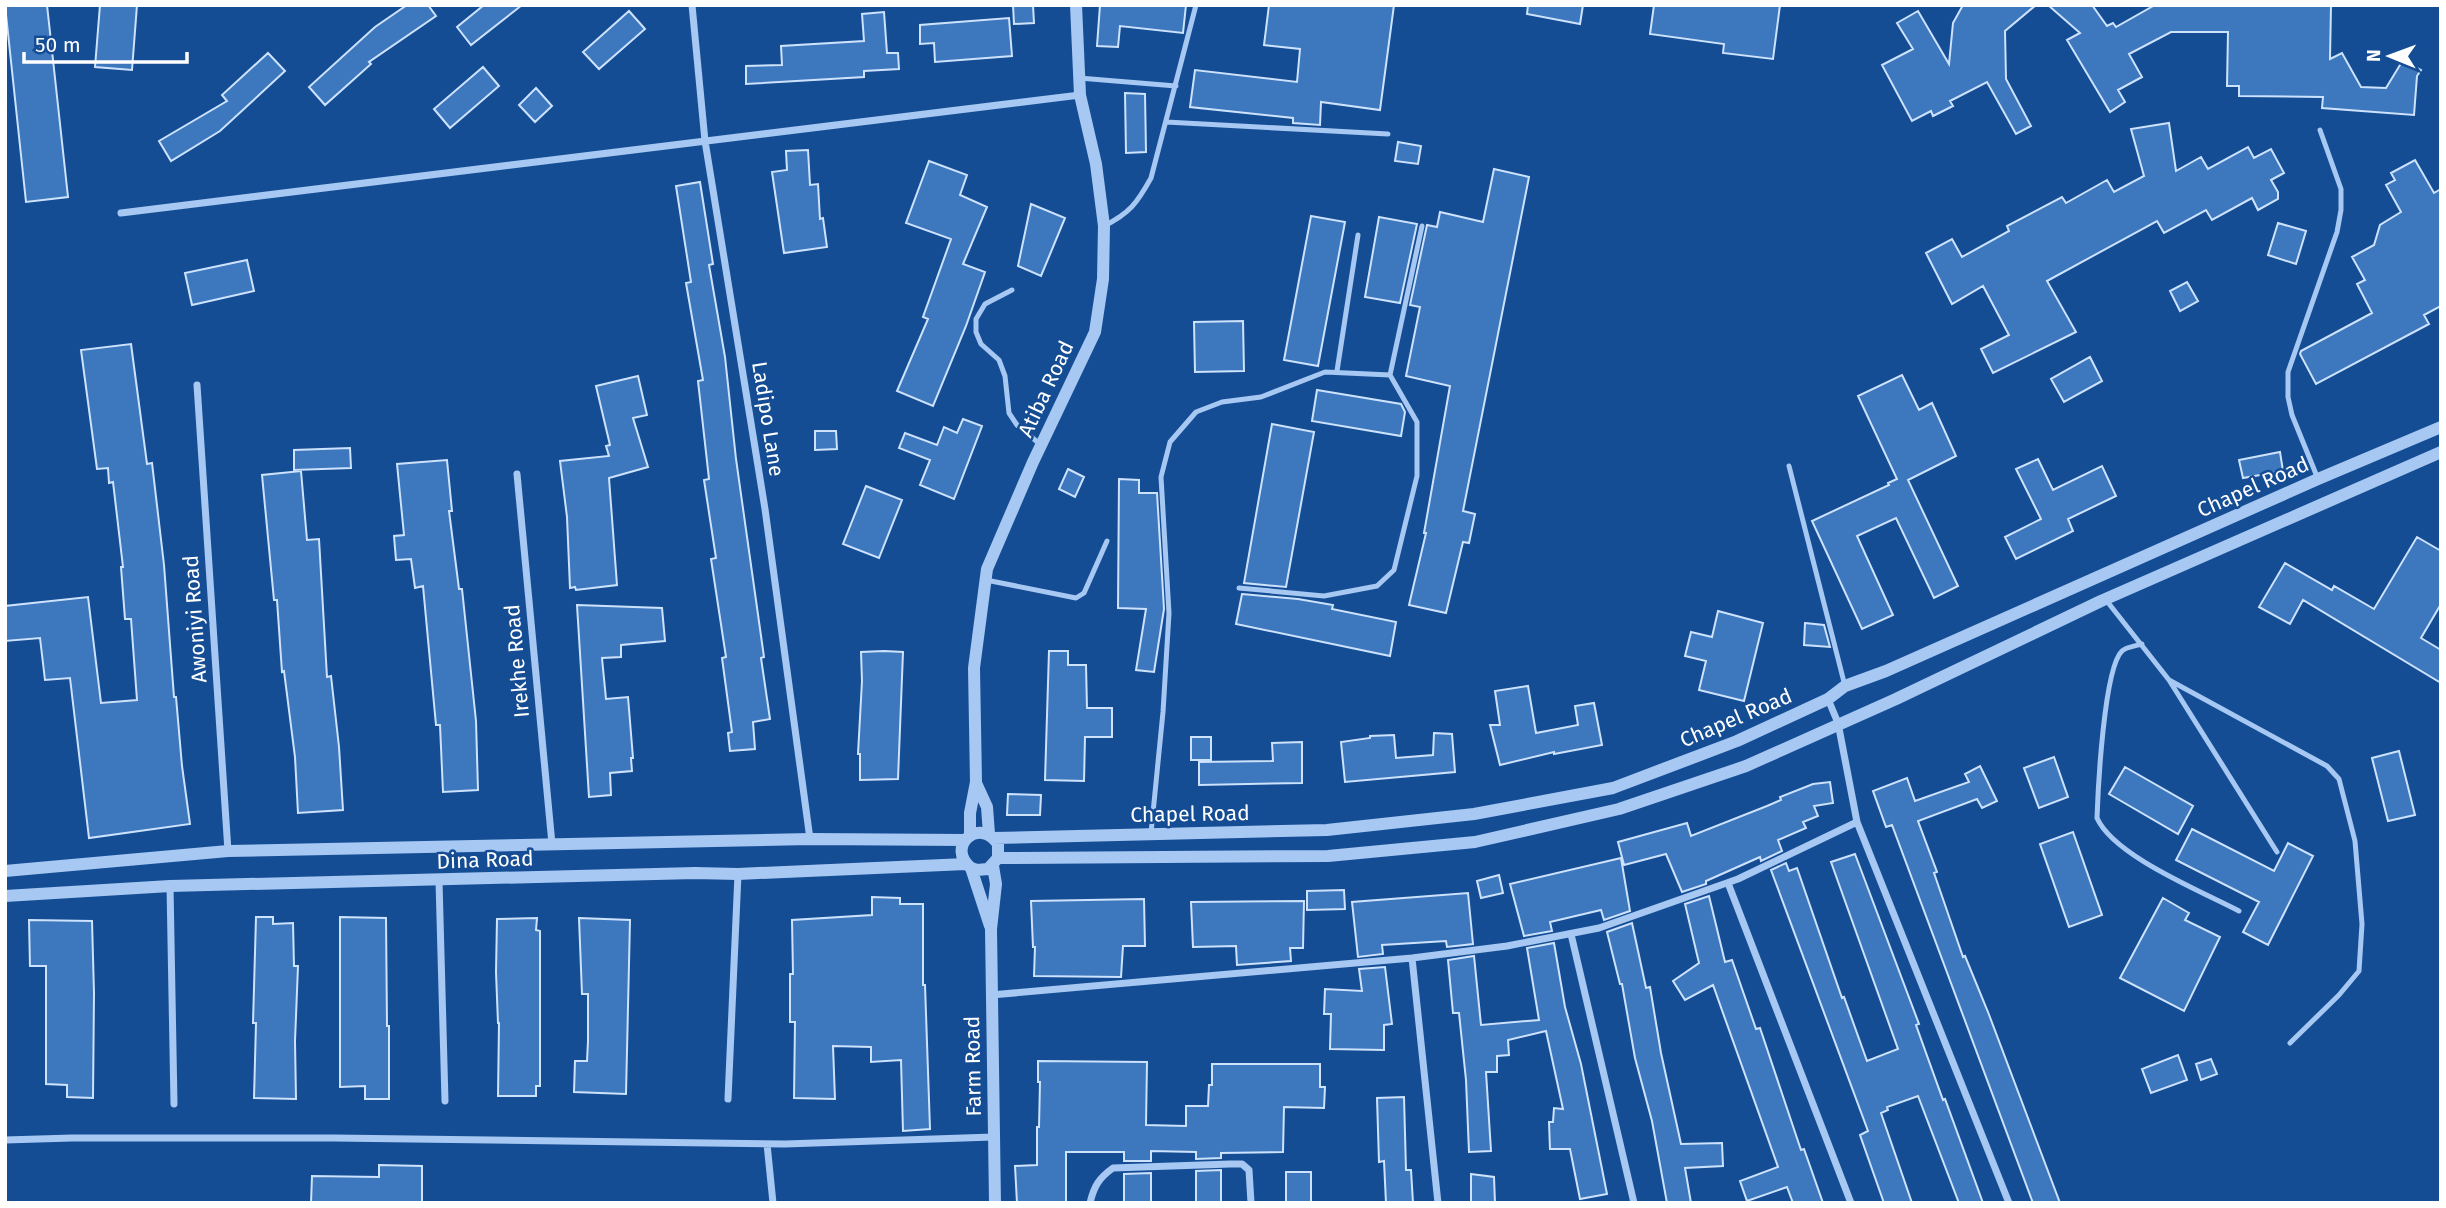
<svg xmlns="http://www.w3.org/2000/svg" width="2446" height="1208" viewBox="0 0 2446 1208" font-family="'Fira Sans',sans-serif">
  <rect width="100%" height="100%" fill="#154d95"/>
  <!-- building -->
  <path fill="#3d77bd" stroke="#cde2fc" stroke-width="2" d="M5,5h42l21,192 -42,5z
    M100,5h37l-5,65 -37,-3z
    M407,5h21l8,11 -67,46 2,2 -46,41 -16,-18 66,-60z
    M484,5h38l-51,40 -14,-18z
    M1013,5h20l1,18 -20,1z
    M1100,5h86l-3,28 -63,-7 -2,21 -21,-1z
    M1269,5h125l-14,105 -59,-8 -1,23 -27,-2v-5l-103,-11 5,-37 102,12 3,-33 -36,-4z
    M1528,5h55l-3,19 -53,-10z
    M1654,5h126l-7,54 -50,-6 1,-9 -74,-10z
    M1963,5h73l-31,26 1,48 25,47 -15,8 -29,-52 -37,19 3,5 -20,10 -2,-5 -19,10 -30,-56 31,-16 -16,-26 21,-12 31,53 4,-41z
    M2048,5h44l15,21 6,-3 3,4 39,-22h176l-1,54 12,-6 19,34 25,1 17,-28 18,10 -4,6 -3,39 -92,-7 1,-11 -84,-1v-10h-12l1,-54h-57l-42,22 13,23 -24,13 7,12 -15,10 -43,-72 13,-7z
    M629,11l16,18 -46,40 -16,-17z
    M884,12l3,41h11l1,16 -35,2v6l-118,7v-18l36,-1 -1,-19 83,-5 -2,-27z
    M1009,18l3,38 -77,6 -1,-19 -14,1v-19z
    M268,53l17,18 -65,60 -49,30 -12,-20 68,-40 -5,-6z
    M483,67l16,19 -49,42 -16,-19z
    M536,88l16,18 -17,16 -16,-17z
    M1125,93l20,1 1,58 -20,1z
    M2169,123l7,48 25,-14 7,12 40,-22 6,11 17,-9 13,24 -13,7 7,12v7l-20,11 -6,-12 -40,22 -6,-10 -42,23 -7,-12 -110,60 29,51 -83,41 -12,-24 28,-14 -26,-49 -31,18 -26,-51 26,-14 10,18 47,-26 -2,-5 55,-29 4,6 41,-23 7,12 30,-16 -13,-47z
    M1398,142l23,4 -3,18 -23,-3z
    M808,150l2,35 8,-1 2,35 3,-1 4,29 -43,6 -12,-81 15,-2 -1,-19z
    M2415,160l19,33 7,-4v117l-17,9 5,9 -113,60 -16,-30 1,-3 71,-38 -15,-29 8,-4 -13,-23 22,-12 6,-20 21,-13 -15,-27 9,-5 -4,-7z
    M929,161l38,14 -7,20 27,12 -24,57 22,8 -19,54 -33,80 -36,-15 31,-72 -5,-2 28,-78 -45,-16z
    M1494,169l35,8 -66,334 12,3 -6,29 -6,-1 -17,71 -37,-8 17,-72h-2l26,-147 -44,-10 14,-69 -10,-2 17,-80 10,2 3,-15 43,10z
    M700,182l13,82 -4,1 16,92 11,102 28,198 -3,1 9,61 -17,3 2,27 -25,2 -2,-18 4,-1 -10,-74 4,-1 -15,-98 5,-1 -12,-78 5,-1 -11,-98 5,-1 -17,-97 5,-1 -15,-96z
    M1031,204l34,14 -24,58 -23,-10z
    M1311,216l34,6 -27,144 -34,-6z
    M1379,217l38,7 -17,79 -35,-6z
    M2278,223l28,8 -10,33 -28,-9z
    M247,260l7,31 -62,14 -7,-32z
    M2187,282l11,19 -18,10 -10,-20z
    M1243,321l1,50 -49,1 -1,-50z
    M131,344l16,120 5,-1 12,102 10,132h2l6,69 8,58 -101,14 -19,-160 -25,2 -5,-42 -35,3v-35l83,-9 13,106 36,-3 -6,-81h-6l-4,-52h2l-10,-85 -4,1 -1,-15 -11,1 -16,-119z
    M2090,357l12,24 -38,21 -13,-23z
    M1902,375l17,35 13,-7 24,53 -48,24 50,106 -24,12 -38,-80 -39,18 36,79 -31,14 -50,-108 77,-36 -1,-2 9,-4 -39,-83z
    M638,376l9,39 -14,3 15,49 -39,11 8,107 -41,5 -1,-3 -5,1 -3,-71 -7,-56 49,-5 -3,-10 4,-1 -14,-59z
    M1317,390l84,14 4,8 -4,24 -89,-15z
    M963,419l19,7 -28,73 -34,-14 10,-25 -31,-12 6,-15 32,12 7,-18 13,6z
    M1272,424l42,8 -28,155 -42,-4z
    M815,431h21l1,18 -22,1z
    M350,448l1,20 -57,2v-20z
    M2280,452l3,19 -40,7 -4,-18z
    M2038,459l15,31 49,-24 14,30 -48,23 5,12 -57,28 -11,-22 36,-18 -25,-50z
    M447,460l5,51h-3l10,78h3l14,132 2,69 -35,2 -3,-67h-4l-13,-139 -8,2 -4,-29 -15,1 -2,-24 10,-1 -7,-71z
    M1068,469l16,8 -9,20 -16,-8z
    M301,471l6,69 12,-1 8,138 4,-1 8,71 4,63 -45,3 -3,-56 -11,-86 -2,1 -5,-72h-3l-12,-125z
    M1119,479l20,1v13h18l7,116 -10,63 -18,-2 10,-61 -28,-1z
    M866,486l36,14 -23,58 -36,-14z
    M2417,537l24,14v53l-20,34 20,12v33l-138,-83 -13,24 -31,-17 26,-44 47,27 2,-4 40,23z
    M1242,594l56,5 35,6 -1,4 64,13 -6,34 -154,-32z
    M577,605l85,3 3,33 -44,4v12l-19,1 4,41 22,-2 5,61h-2l1,13 -22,2 1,22 -22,2z
    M1718,611l45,12 -19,78 -45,-11 7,-29 -21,-5 6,-24 21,5z
    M1805,623l19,2 6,22 -26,-2z
    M884,651l19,1 -5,127 -38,1v-26h-2l4,-73 -1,-29z
    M1049,651h19v14h18l1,43h25v29h-27l-1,44 -39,-1z
    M1528,686l8,47 42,-8 -3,-19 19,-3 8,42 -48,9v-2l-54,13 -10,-40h10l-5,-34z
    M1434,733l18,1 3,38 -110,10 -4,-40 29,-4v-2l24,-1 2,23 37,-3z
    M1191,737h20v23h-20z
    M1302,742v41l-103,2v-23l74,-1 -1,-18z
    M2399,751l16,64 -27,6 -16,-63z
    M2054,757l14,40 -29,11 -15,-40z
    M1980,766l17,35 -15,7 -5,-9 -59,22 19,51 -3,1 29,84 2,-1 23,56 72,191h-27l-141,-378 -6,2 -13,-36 34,-13 8,23 54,-19 -4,-8z
    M2125,767l68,39 -15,28 -69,-40z
    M1830,782l3,21 -19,3 4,10 -15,6 3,6 -28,12 4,11 -21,10 -1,-4 -54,24v3l-24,8 -16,-38 -42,11 -6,-23 69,-19 4,13 76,-30 14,-6 -1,-3 33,-13z
    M1008,794l33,1 -1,20h-33z
    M2192,829l82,42 14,-28 25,13 -45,89 -25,-13 16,-30 -83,-42z
    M2073,832l29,83 -33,12 -29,-83z
    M1855,854l64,170 -3,1 27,75 2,-1 38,104h-24l-41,-107 -31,11 1,3 -7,3 31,90h-28l-24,-68 8,-4 -97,-261 15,-7 3,8 8,-3 45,130 2,-1 23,64 31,-12 -67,-187z
    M1621,858l9,53 -26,9 -3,-10 -51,12 2,9 -28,5 -14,-52z
    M1499,875l4,18 -22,5 -4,-17z
    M1344,890l1,19 -38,1v-19z
    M1468,893l5,51 -26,3 -1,-6 -64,4 1,9 -25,3 -6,-55z
    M1709,896l16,66 7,-2 24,69 4,-1 41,122 3,-1 19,54h-30l-6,-16 -40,14 -7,-20 38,-14 -65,-182 -28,15 -12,-19 26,-18 -14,-59z
    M872,897l28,1v6h23v81h2l5,144 -27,2 -2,-71 -30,2v-15l-38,-1 2,53 -41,-1 1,-76h-5v-48h3l-1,-54 80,-5z
    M2163,898l26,15 -4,7 35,17 -36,74 -64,-33z
    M1144,899l1,47h-22l-2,31 -87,-1 1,-29h-2l-2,-46z
    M1304,901l-1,47h-13l1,13 -54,4 -1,-19 -43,1 -2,-45z
    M256,917h17v7l20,-1 1,43h4l-3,75 1,58 -42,-1 2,-75h-3z
    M340,917l46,1 1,108h2v73h-24v-13l-25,1z
    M537,918l-1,12 4,1v155h-4v10h-38l1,-73h-1l-2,-51 1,-53z
    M579,918l51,2 -4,174 -52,-2 1,-31h12l1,-20v-47h-6z
    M29,920l63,1 2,72 -1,105 -26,-1v-12l-21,-1v-118h-16z
    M1632,923l14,65 4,-1 11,66 20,91 41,-1 1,23 -38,2 6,35h-24l-15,-82 -17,-63 -13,-74h-2l-13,-52z
    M1554,943l11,64 16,57 26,130 -27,5 -10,-50h-20l-1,-27h4l1,-14 9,1 -17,-78 -38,9 1,15 -12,1v16h-11l5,79 -22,1 -3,-72 -7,-67h-6l-5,-53 26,-4 7,69 58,-5 -12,-72z
    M1385,967l7,57 -8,1v25l-54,-1 1,-35h-7l1,-25 37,2 -3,-22z
    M2178,1055l9,25 -36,13 -9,-24z
    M2211,1059l6,15 -16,6 -5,-16z
    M1038,1061l109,1 -1,63 40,1v-20h22l1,-21h3v-21h108v23h5l-1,21 -40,-1 -1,45 -62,1v5l-25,1v-7l-45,-1v10h-27v-9h-58v51h-49l-2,-37 22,-1v-38h2l1,-45h-2z
    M1404,1097l2,73h5l2,33h-27l-2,-42 -5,1 -2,-64z
    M379,1165l43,1v37h-111l1,-27 67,1z
    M1221,1170v33h-25v-32z
    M1286,1172h25v31h-25z
    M1151,1173v30h-27v-29z
    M1471,1174l23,3 1,26h-24z"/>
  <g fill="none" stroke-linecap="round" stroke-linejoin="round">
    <!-- service -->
    <path stroke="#a6c8f2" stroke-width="5" d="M1079,78l97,8
      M1166,122l222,12
      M1104,226c26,-13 33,-23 47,-48l45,-173
      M1012,290l-27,14 -9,15v13l5,12 18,16 6,16 4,37 8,12 24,20
      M1337,371l21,-136
      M1789,466l56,220
      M2318,479l-26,-64 -4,-18v-25l49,-140 4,-22v-21l-21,-59
      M986,580l90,18 8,-5 23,-52
      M1239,588l85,8 53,-10 17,-16 23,-94v-54l-27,-47
      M2106,600l63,80 108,172
      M2142,644c-6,2 -16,3 -20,7 -18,17 -24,138 -25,167 17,38 104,73 142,93
      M2169,680l158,86 12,13 16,62 7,83 -3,47 -20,24 -49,48
      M1151,833l12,-121 6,-99 -8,-136 9,-35 26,-30 26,-10 39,-5 64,-25 65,3 32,-149"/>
    <!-- minor -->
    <path stroke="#a6c8f2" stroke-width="7" d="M692,5l13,136 60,368 45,330
      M121,213l959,-118
      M197,385l31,466
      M517,474l35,370
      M1828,699l10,24 19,99 152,381
      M439,881l6,220
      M1728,883l123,320
      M170,886l4,218
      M1571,934l63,269
      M1412,958l26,245
      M991,995l421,-37 95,-12 92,-18 139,-49 119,-57
      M728,1099l10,-225
      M5,1140l67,-2h262l451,6 208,-7
      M767,1144l6,59
      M1090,1203c4,-17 9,-25 23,-35l117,-4h12l7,6 2,33"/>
    <!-- tertiary -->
    <path stroke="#a6c8f2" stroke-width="12" d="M976,783l11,24 2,27
      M970,836v-23l6,-31 -2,-114 13,-99 46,-107 62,-130 8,-53 1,-53 -8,-62 -16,-69 -4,-90
      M994,838l333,-8 147,-16 139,-26 124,-47 91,-42 17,-13 41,-15 432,-192 123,-52
      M998,858l330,-2 147,-14 144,-33 127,-43 150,-67 205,-98 340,-149
      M993,866l3,18 -5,45 4,274
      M971,868l6,2 11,-1 10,-11v-14c-19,-28 -53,3 -27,24l19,58
      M5,871l223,-20 582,-12 155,1
      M5,896l165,-10 525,-13 43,1 228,-10"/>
  </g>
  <g text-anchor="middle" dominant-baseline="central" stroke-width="5" stroke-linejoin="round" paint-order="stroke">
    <!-- street labels -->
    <g font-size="21" fill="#fff" stroke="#154d95">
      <text transform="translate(1046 389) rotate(-65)">Atiba Road</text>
      <text transform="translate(768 419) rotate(81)">Ladipo Lane</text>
      <text transform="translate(2253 487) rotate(-24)">Chapel Road</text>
      <text transform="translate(195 619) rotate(-94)">Awoniyi Road</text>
      <text transform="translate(517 661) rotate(-95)">Irekhe Road</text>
      <text transform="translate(1736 718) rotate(-23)">Chapel Road</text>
      <text transform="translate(1190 814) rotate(-1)">Chapel Road</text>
      <text transform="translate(485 860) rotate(-2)">Dina Road</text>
      <text transform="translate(973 1066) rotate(-91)">Farm Road</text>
    </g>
  </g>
  <!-- border -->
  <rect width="2446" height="1208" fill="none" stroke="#ffffff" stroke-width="14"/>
  <!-- north arrow -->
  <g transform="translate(2390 56) rotate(271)" stroke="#154d95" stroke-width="5" paint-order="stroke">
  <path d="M0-5L12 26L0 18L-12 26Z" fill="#ffffff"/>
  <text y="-10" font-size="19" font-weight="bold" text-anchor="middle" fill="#ffffff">N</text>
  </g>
  <!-- scale -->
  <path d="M24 52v10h163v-10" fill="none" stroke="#ffffff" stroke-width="3.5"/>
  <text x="35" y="52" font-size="21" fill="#ffffff" stroke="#154d95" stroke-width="5" paint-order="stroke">50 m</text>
</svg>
